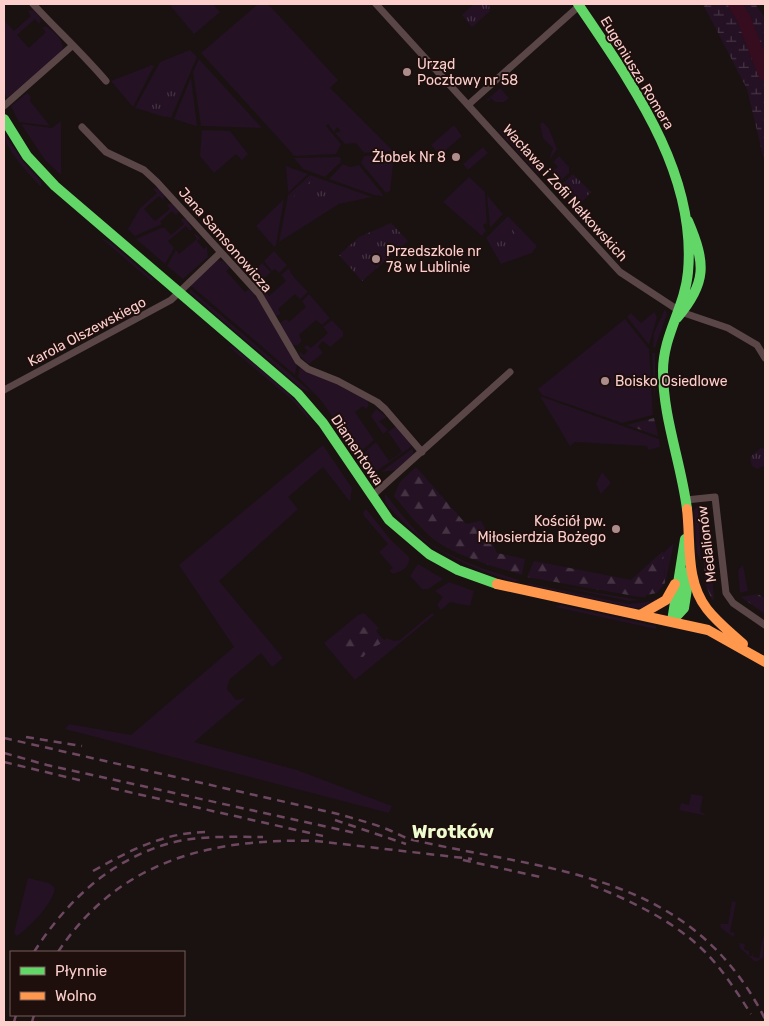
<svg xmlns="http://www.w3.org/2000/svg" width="769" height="1026" viewBox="0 0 769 1026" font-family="Rubik,sans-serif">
  <defs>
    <pattern id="forest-firs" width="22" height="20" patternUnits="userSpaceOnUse" patternTransform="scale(1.25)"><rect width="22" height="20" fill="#241124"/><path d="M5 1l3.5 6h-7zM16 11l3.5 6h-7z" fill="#453343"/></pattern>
    <pattern id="wetland-marsh" width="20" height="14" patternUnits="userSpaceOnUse" patternTransform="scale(1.25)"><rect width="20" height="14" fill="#241124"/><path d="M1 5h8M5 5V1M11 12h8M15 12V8" fill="none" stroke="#453343"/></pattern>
    <pattern id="park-tufts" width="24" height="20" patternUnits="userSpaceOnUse" patternTransform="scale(1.25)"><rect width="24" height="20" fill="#241124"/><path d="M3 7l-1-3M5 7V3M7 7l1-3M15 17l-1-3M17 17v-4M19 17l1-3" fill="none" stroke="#453343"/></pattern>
  </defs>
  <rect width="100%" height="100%" fill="#1a1211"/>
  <!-- grass -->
  <path fill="#241124" d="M169,4h44l7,8 -26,22z
    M258,4h8l5,3 67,73 -8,8 63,63 -29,2 -8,-10 -11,1 -10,-11 6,-2 -4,-4 -3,5 -6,-8 -2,2 15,18 -5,10 -42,2 -4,-5 -89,-98z
    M33,10l7,7 1,4 -2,3 -4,-5 -18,16 12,13 17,-16 -4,-4 4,-2c8,6 20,15 16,26l-55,46 -3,-6v-72l10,11 17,-15 -3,-5z
    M190,50l7,7 -26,61 -36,-10 25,-46z
    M199,59l63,69 -61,-2 -8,-54z
    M152,65l2,1 -21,41 -22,-26z
    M191,77l6,49h-1l-22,-7z
    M500,88l9,10 -5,4h-9l-4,-4 -3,3 -4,-5 4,3z
    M27,93l4,4 -1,4 20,25 -31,-4 -8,-16z
    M61,121v54l-16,-15 -24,-36 31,4z
    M543,122l6,7 8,20 -8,12 4,-13 -10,-10 -3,-14z
    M454,125l8,11 -22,19 -9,-10z
    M202,130l28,1 18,23 -6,6 -6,-6 -22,19 -14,-17z
    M501,130l40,41 -3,3 -39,-43z
    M4,133l21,31 16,17v6c-10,-11 -37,-38 -37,-54z
    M483,147l5,6 -20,17 -5,-6z
    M394,155l-4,36 -4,2 -25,-30 3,-7z
    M559,156l10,11v6l-9,8 -9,-9 7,-5 -5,-5z
    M340,157l1,5 -16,15 -22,-8 -9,-11z
    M343,164l7,3 9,-2 25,31 -10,-1 -45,-16z
    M286,166l22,8 -19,18 -1,-1z
    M310,175l62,22 -33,7 -60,38 9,-47z
    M469,177l16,15 2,33 -2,-2 -2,3 3,5 -4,5 -39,-34z
    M155,188l4,1 6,6 -2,5 -4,-4 -15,13 11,12 15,-12 -3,-4 1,-1h5l6,8 -3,3 -4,-4 -12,11 2,2 -27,12 -7,-7 12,-21 17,-15 -4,-4z
    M487,195l16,19 -13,14z
    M284,199l-8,46 -2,2 -18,-21z
    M508,216l29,30 -5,7 -31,11 -15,-26z
    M183,218l3,1 6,10 -2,2 -4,-5 -18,15 6,7 -9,16 -29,-25 25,-11h4l6,7 13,-11 -3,-4z
    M196,234l4,4 -3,3 7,8 3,-3 1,11 -25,22 -16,-13 9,-16 3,4 18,-15 -3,-4z
    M100,237l11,6 43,37 -3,1z
    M274,251l13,14 -8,8 -4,-4 -3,2 -8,-10z
    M218,260l5,1 7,7 -4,3 19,21 4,-3 8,9 40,66 -2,11 -105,-90z
    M262,263l9,9 -13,12 3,3 -3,2 -4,-4 7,-6 -8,-7z
    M289,268l3,7 16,17 -8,7 -5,-5 -17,15 3,5 -5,2 -13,-21 3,-2 3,3 17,-15 -5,-6z
    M189,288l122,104 -9,-3 -112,-96z
    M309,294l21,24 -8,7 -6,-5 -17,15 3,6 -4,4h-6l-12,-22 6,-4 3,3 17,-15 -4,-6z
    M665,309l2,5 -12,34 -2,-1 1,-14z
    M654,312l3,5 -8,28 -22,-28 4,-4 10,10z
    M625,319l24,30 4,66 -31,8 -80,-28 -4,-6z
    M332,320l11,12v4l-13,11 -7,-6 -5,5 5,7 -14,11 -9,-8 -1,-5 5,4 4,-4 -4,-4 3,-2 4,3 17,-15 -5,-6z
    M232,346c15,12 76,59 78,75l-18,-21 -63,-53z
    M652,353h3v54z
    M300,366l67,34 2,5 -3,4 -3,-3 -8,6 19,28 -16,14 -38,-55 -22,-22z
    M540,396l119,43 1,8 -12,3 -1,-4 -72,-4 -5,4z
    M376,409l11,8 -8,4 9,9 -5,4 -12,-18z
    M396,426l16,20 -38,27 -14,-17 16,-14 13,19 13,-9 -14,-20z
    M323,445l29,43 -2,14 -27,-35 -35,30 10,12 -79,72 64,77 -11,9 -11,-14 -32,27 -2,9 9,11 10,-2 -52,44 103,28 95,36 -3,7 -324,-84 4,-5 62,11 103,-88 -55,-82z
    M413,448v7l-15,15 -17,2z
    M602,472l9,11 -10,11 -5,-10z
    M385,494c15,17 29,39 48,51 27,17 57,26 86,35l-3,2c-45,-13 -85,-31 -118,-65 -6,-7 -15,-13 -13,-23z
    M698,505l3,56 -4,-8 -3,-43z
    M366,509l24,30 19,18c1,11 -7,14 -16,17l-4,-3 4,-3 -14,-16 9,-8 -24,-28 -1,-4z
    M674,543l-8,37 -1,3 -2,-30z
    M418,564l25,15 -15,10h-6l-12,-13z
    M743,565l5,26 -8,2 -2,-23z
    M449,582l25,9 -4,15 -20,-4 -9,8 -4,-5 6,-8 -8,-6z
    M527,583l102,21 25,-3v-3l5,4 -13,6h-12l-105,-23z
    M551,585l89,15 -11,1z
    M560,605l96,21v3l-101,-22z
    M364,613l15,15 -3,3 8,9 3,-2 7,3 6,-1 32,-27 2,2 -79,65 -31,-37 34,-28z
    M691,794l12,2 -3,16 6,2 -3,1 -24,-5 2,-7 8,2z
    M28,878l21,5 5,4c4,12 -27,43 -37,49l-3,-3z
    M732,901l4,1 -6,30 5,1 -2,4 -12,-9 -1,-4h8z
    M765,929l-2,28 -5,4h-4l-14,-13 -1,-5 6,1 -1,5 5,2v5h3l1,-5v6l6,1z"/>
  <!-- forest -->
  <path fill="url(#forest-firs)" d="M654,418l4,18 -31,-11z
    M416,467l50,57 15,-3 16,32 28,6 -3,16c-29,-9 -61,-17 -86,-34 -16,-12 -29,-30 -42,-45l6,-14z
    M701,511h5l8,88 -2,1 -7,-17z
    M663,551l2,32 -8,10 -11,2v2h-6l-113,-20 7,-16 97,19z
    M758,594l7,5v15l-24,-17z
    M363,627l11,3 8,13 -12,6 -7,8c-11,-1 -29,-4 -30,-17l6,-4 4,-7 3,-1 8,5z"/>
  <!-- wetland -->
  <path fill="url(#wetland-marsh)" d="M703,4h52l10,14v146l-18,-75z"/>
  <!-- park -->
  <path fill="url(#park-tufts)" d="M474,4h15l1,7 -18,16 -10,-12z
    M160,85l17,7 -12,25 -16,-5z
    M573,174l18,18 -11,12 -18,-20z
    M314,178l32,13 -8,12 -45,-4v-2z
    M391,223l17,18 -46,40 -23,-26 20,-18z
    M508,224l19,25 -21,8 -15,-18z
    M761,448l4,1v16l-8,4 -5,-3 -2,-9z"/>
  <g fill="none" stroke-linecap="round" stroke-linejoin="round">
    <!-- river -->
    <path stroke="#350d1e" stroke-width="14" d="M735,4l9,15 21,55"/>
    <!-- street -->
    <path stroke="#5b4647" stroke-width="7" d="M33,4c24,26 50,50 73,77
      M376,4l244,268 61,40 47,16 29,17 8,13
      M468,105l111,-99
      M4,106l68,-60
      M82,127l24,25 38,18 13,12 102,112 39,67 10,8 30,12 39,21 8,7 37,43
      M4,390l167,-90 49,-47
      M372,496l138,-124
      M686,500l29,-3 11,96 7,10 32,22"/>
    <!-- fast -->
    <path stroke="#63d668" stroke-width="10" d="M578,4c53,79 119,168 110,268 -3,35 -25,63 -25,99 0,47 18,91 24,138
      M4,119l23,37 28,30 243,208 25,29 66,97 40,34 29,16 39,14
      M677,318c30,-35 29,-55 11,-97
      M672,621l13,-82
      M672,621l12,-13 6,-38"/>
    <!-- slow -->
    <path stroke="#ff974d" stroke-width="10" d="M687,509c4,33 -2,72 20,100 10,13 24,24 36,35
      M497,584l211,46 57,32
      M640,615l26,-15 9,-16"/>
    <!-- rail -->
    <path stroke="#6e4861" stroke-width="2.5" stroke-dasharray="8 6" stroke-linecap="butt" d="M26,737l56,9
      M4,738l334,76c17,5 34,9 51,16 8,3 15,8 24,10 140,32 278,32 352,179
      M4,753l43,12 308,68
      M4,762l79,19
      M111,788l212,48
      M335,820l71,24
      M463,860l82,18
      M93,871c36,-20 69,-38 112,-39
      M591,885c41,16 87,38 117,70 17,18 30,39 43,59
      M34,952c32,-50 75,-91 133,-108 31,-9 65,-7 96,-7
      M58,952c61,-92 153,-114 258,-111l156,18
      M14,1022l2,-7
      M32,1022l2,-7"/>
  </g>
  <!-- markers -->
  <g fill="#ad8d8b" stroke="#1e0f0d" stroke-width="2">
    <circle cx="407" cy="72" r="5"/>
    <circle cx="456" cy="157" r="5"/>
    <circle cx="376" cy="259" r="5"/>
    <circle cx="605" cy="381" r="5"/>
    <circle cx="616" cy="529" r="5"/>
  </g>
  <g text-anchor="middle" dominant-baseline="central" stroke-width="4" stroke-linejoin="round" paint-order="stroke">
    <!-- poi labels -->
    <g font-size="14" fill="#fccfcd" stroke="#1e0f0d" text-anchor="start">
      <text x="417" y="64">Urząd<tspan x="417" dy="16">Pocztowy nr 58</tspan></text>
      <text x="446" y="157" text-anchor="end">Żłobek Nr 8</text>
      <text x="386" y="251">Przedszkole nr<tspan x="386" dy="16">78 w Lublinie</tspan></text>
      <text x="615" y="381">Boisko Osiedlowe</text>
      <text x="606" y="521" text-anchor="end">Kościół pw.<tspan x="606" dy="16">Miłosierdzia Bożego</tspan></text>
    </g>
    <!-- street labels -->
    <g font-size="14" fill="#fccfcd" stroke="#1e0f0d">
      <text transform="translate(637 73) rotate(59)">Eugeniusza Romera</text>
      <text transform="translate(565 193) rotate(48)">Wacława i Zofii Nałkowskich</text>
      <text transform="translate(225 240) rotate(49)">Jana Samsonowicza</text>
      <text transform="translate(87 332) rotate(-28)">Karola Olszewskiego</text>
      <text transform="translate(357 450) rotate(56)">Diamentowa</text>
      <text transform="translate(707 544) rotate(-97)">Medalionów</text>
    </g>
    <!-- district labels -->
    <g font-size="19" font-weight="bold" fill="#effccf" stroke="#1e0f0d">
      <text x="453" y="831">Wrotków</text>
    </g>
  </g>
  <!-- border -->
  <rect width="769" height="1026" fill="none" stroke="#fccfcd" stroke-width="10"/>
  <!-- legend -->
  <rect x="10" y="951" width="175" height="65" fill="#1e0f0d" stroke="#775c5a"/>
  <rect x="20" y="967" width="25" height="8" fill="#63d668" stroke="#775c5a"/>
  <text x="55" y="976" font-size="15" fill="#fccfcd">Płynnie</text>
  <rect x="20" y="992" width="25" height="8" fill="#ff974d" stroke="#775c5a"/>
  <text x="55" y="1001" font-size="15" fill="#fccfcd">Wolno</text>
</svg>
